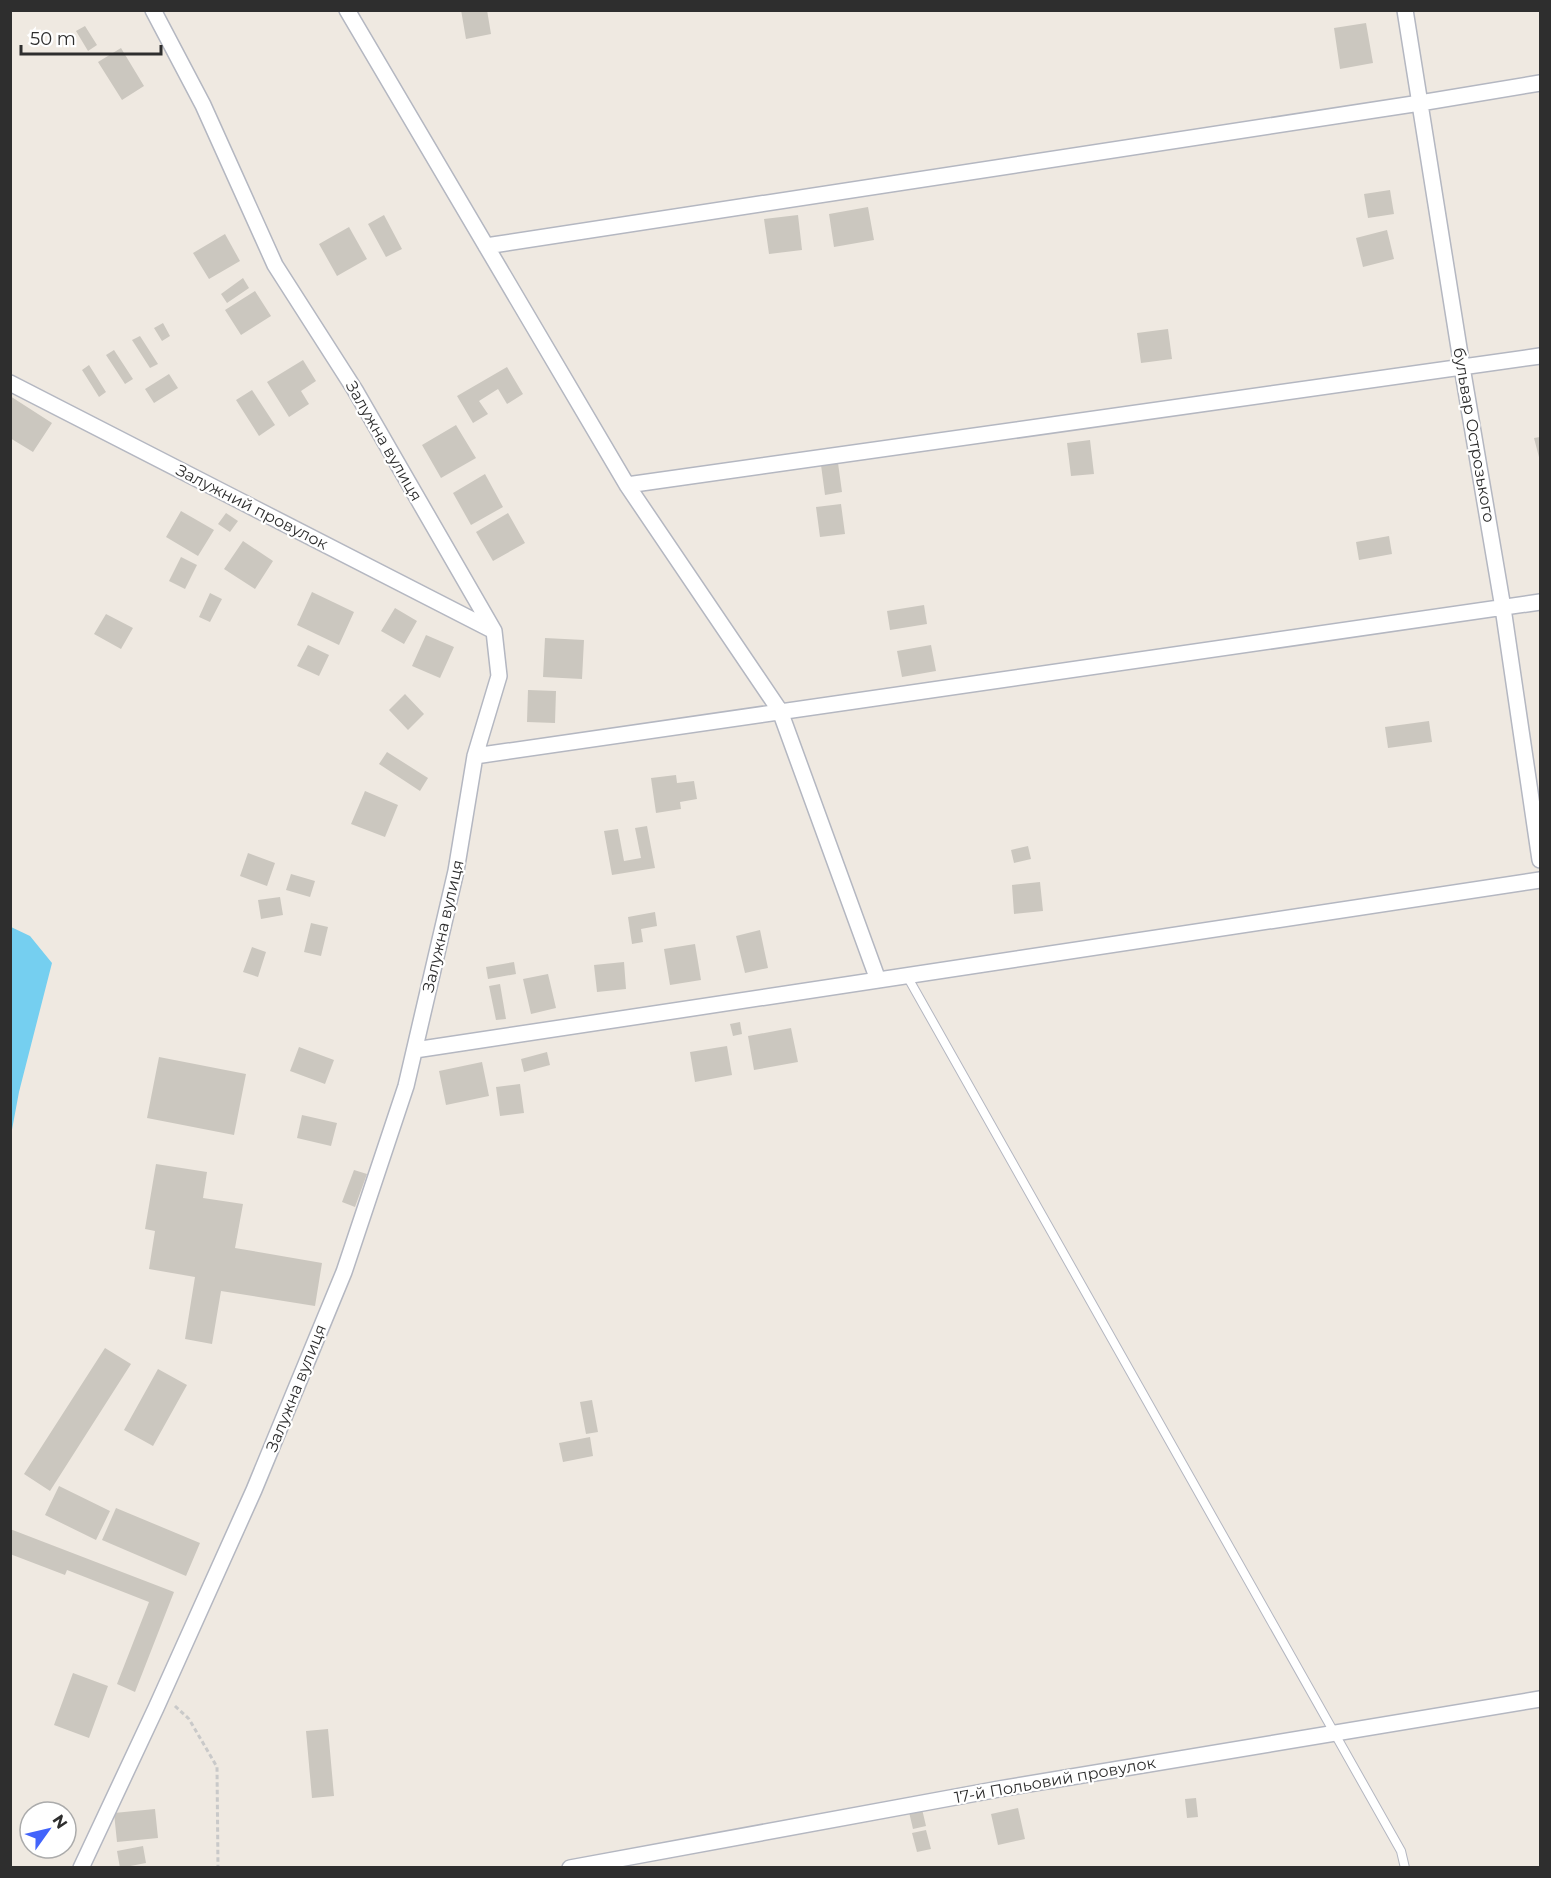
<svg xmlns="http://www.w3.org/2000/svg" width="1551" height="1878" viewBox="0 0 1551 1878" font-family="Montserrat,sans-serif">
  <rect width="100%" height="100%" fill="#efe9e1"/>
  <!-- water -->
  <path fill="#75cff0" d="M11,927l19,9 22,27 -33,129 -8,43z"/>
  <!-- building -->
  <path fill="#cbc7bf" d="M461,10h26l4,24 -25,5z
    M1366,23l7,40 -33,6 -6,-41z
    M85,26l12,19 -9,6 -12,-20z
    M121,48l23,38 -22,14 -24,-38z
    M1390,190l4,24 -26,4 -4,-24z
    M868,207l6,33 -40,7 -5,-33z
    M384,215l18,34 -16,8 -18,-33z
    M798,215l4,35 -33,4 -5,-35z
    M349,227l18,32 -30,17 -18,-32z
    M1387,230l7,29 -31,8 -7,-29z
    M225,234l15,27 -31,18 -16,-26z
    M243,278l6,10 -22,15 -6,-9z
    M255,291l16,25 -30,19 -16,-25z
    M163,323l7,13 -8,5 -8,-13z
    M1168,329l4,30 -31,4 -4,-30z
    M140,336l18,28 -8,4 -18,-28z
    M114,350l19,29 -8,5 -19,-29z
    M303,360l13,21 -15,10 8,13 -20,13 -22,-35z
    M89,365l17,27 -7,5 -17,-27z
    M507,367l16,27 -16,10 -9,-15 -19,12 9,13 -15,9 -16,-27z
    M169,374l9,14 -24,15 -9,-14z
    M252,390l23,35 -16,11 -23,-36z
    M10,396l42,27 -19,29 -23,-14z
    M456,425l20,33 -35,20 -19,-33z
    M1540,437v24l-6,-23z
    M1090,440l4,34 -23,2 -4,-33z
    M838,463l4,29 -17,3 -4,-30z
    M485,474l18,33 -32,18 -18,-32z
    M841,504l4,30 -25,3 -4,-30z
    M181,511l33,19 -16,26 -32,-19z
    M226,513l12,8 -8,11 -12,-8z
    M508,513l17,30 -32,18 -17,-29z
    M1389,536l3,18 -33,6 -3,-18z
    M243,541l30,20 -18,28 -31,-20z
    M181,557l16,8 -12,24 -16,-8z
    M312,592l42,20 -15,33 -42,-20z
    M210,593l12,6 -12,23 -11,-5z
    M924,605l3,19 -37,6 -3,-19z
    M395,608l22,13 -13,23 -23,-13z
    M106,614l27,14 -12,21 -27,-15z
    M426,635l28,12 -14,31 -28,-12z
    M545,638l39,2 -2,39 -39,-2z
    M308,645l21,10 -10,21 -22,-10z
    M931,645l5,26 -34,6 -5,-26z
    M528,690l28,1 -1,32 -28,-1z
    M405,694l19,20 -16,16 -19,-20z
    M1429,721l3,21 -44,6 -3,-21z
    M387,752l41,26 -8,13 -41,-27z
    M676,775l1,8 17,-2 3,18 -17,3 1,7 -25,4 -5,-35z
    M365,791l33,14 -13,32 -34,-13z
    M647,826l8,42 -43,7 -8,-44 14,-2 6,32 17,-3 -6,-30z
    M1028,846l3,13 -17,4 -3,-13z
    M248,853l27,10 -8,23 -27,-10z
    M291,874l24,7 -5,16 -24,-7z
    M1040,882l3,29 -29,3 -2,-29z
    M280,897l3,18 -22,4 -3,-19z
    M655,912l2,14 -16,3 2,13 -11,2 -4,-27z
    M311,923l17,4 -7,29 -17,-4z
    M760,930l8,38 -23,5 -9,-37z
    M695,944l6,36 -31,5 -6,-36z
    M252,947l14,5 -8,25 -15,-5z
    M514,962l2,12 -28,5 -2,-12z
    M624,962l2,27 -29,3 -3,-27z
    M548,974l8,34 -25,6 -8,-35z
    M500,984l6,35 -10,1 -7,-34z
    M740,1022l2,12 -9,2 -3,-12z
    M791,1028l7,34 -44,8 -6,-34z
    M727,1046l5,29 -37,7 -5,-30z
    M299,1047l35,13 -9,24 -35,-13z
    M547,1052l3,13 -26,7 -3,-13z
    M159,1057l87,17 -12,61 -87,-17z
    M482,1062l7,34 -43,9 -7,-34z
    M520,1084l4,29 -24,3 -4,-29z
    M302,1115l35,8 -6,23 -34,-8z
    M156,1164l51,8 -4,26 40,6 -8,44 87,15 -7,43 -94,-15 -9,53 -27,-5 10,-62 -46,-8 6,-38 -10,-2z
    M354,1170l13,4 -12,33 -13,-5z
    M105,1348l26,16 -81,127 -26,-17z
    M158,1369l29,16 -34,61 -29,-16z
    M592,1400l6,32 -12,2 -6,-32z
    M590,1437l3,19 -30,6 -4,-19z
    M59,1486l51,25 -14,29 -51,-25z
    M116,1508l84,35 -14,33 -84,-36z
    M10,1529l164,63 -39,100 -18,-8 32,-82 -82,-32 -2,5 -55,-21z
    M73,1673l35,13 -19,52 -35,-13z
    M328,1729l6,67 -22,2 -6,-67z
    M1196,1798l2,19 -11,1 -2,-19z
    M1018,1808l7,31 -27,6 -7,-31z
    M155,1809l3,29 -41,4 -3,-29z
    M922,1809l4,17 -13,3 -4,-17z
    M926,1830l5,19 -14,3 -5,-19z
    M143,1846l3,17 -26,5 -3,-17z"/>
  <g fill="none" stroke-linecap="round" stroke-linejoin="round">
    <defs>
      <path id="lane" d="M907,976l494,875 4,17"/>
      <path id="street" d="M347,10l280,475 153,226 98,269
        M1405,10l57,357 41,241 37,252
        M486,246l934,-143 120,-20
        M10,383l484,248
        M627,485l913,-129
        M475,756l1065,-154
        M415,1050l1125,-170
        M81,1868l75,-160 98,-218 90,-218 62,-186 50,-215 19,-115 24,-80 -5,-45 -139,-241 -80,-125 -72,-160 -50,-95
        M570,1868l429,-79 541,-90"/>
    </defs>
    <!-- lane casing -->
    <use href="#lane" stroke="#b4b7c1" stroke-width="10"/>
    <!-- street casing -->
    <use href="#street" stroke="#b4b7c1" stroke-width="18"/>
    <!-- path -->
    <path stroke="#c9c9c9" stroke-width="3" stroke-dasharray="4.5 3" stroke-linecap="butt" d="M175,1706l14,13 28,48 1,101"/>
    <!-- lane -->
    <use href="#lane" stroke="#fff" stroke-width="8"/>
    <!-- street -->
    <use href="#street" stroke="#fff" stroke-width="15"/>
  </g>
  <g text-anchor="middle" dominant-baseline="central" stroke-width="4.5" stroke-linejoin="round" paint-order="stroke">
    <!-- street labels -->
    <g font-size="16" fill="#2e2e2e" stroke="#fff">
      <text transform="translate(1474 435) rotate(80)">бульвар Острозького</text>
      <text transform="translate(384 441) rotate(60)">Залужна вулиця</text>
      <text transform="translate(252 507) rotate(27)">Залужний провулок</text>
      <text transform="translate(443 926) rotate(-77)">Залужна вулиця</text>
      <text transform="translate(296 1388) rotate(-68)">Залужна вулиця</text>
      <text transform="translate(1055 1780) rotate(-10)">17-й Польовий провулок</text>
    </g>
  </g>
  <!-- border -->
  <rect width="1551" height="1878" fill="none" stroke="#2e2e2e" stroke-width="24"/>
  <!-- north arrow -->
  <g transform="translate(48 1830) rotate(56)"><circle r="28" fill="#ffffff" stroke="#ababab" stroke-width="1.5"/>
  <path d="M0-4.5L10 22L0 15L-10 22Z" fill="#4264fb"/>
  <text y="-9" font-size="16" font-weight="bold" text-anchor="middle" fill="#2e2e2e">N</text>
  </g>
  <!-- scale -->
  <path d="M21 45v9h140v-9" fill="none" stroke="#2e2e2e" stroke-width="3"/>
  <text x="30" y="45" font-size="18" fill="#2e2e2e" stroke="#ffffff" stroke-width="4.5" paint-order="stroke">50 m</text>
</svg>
